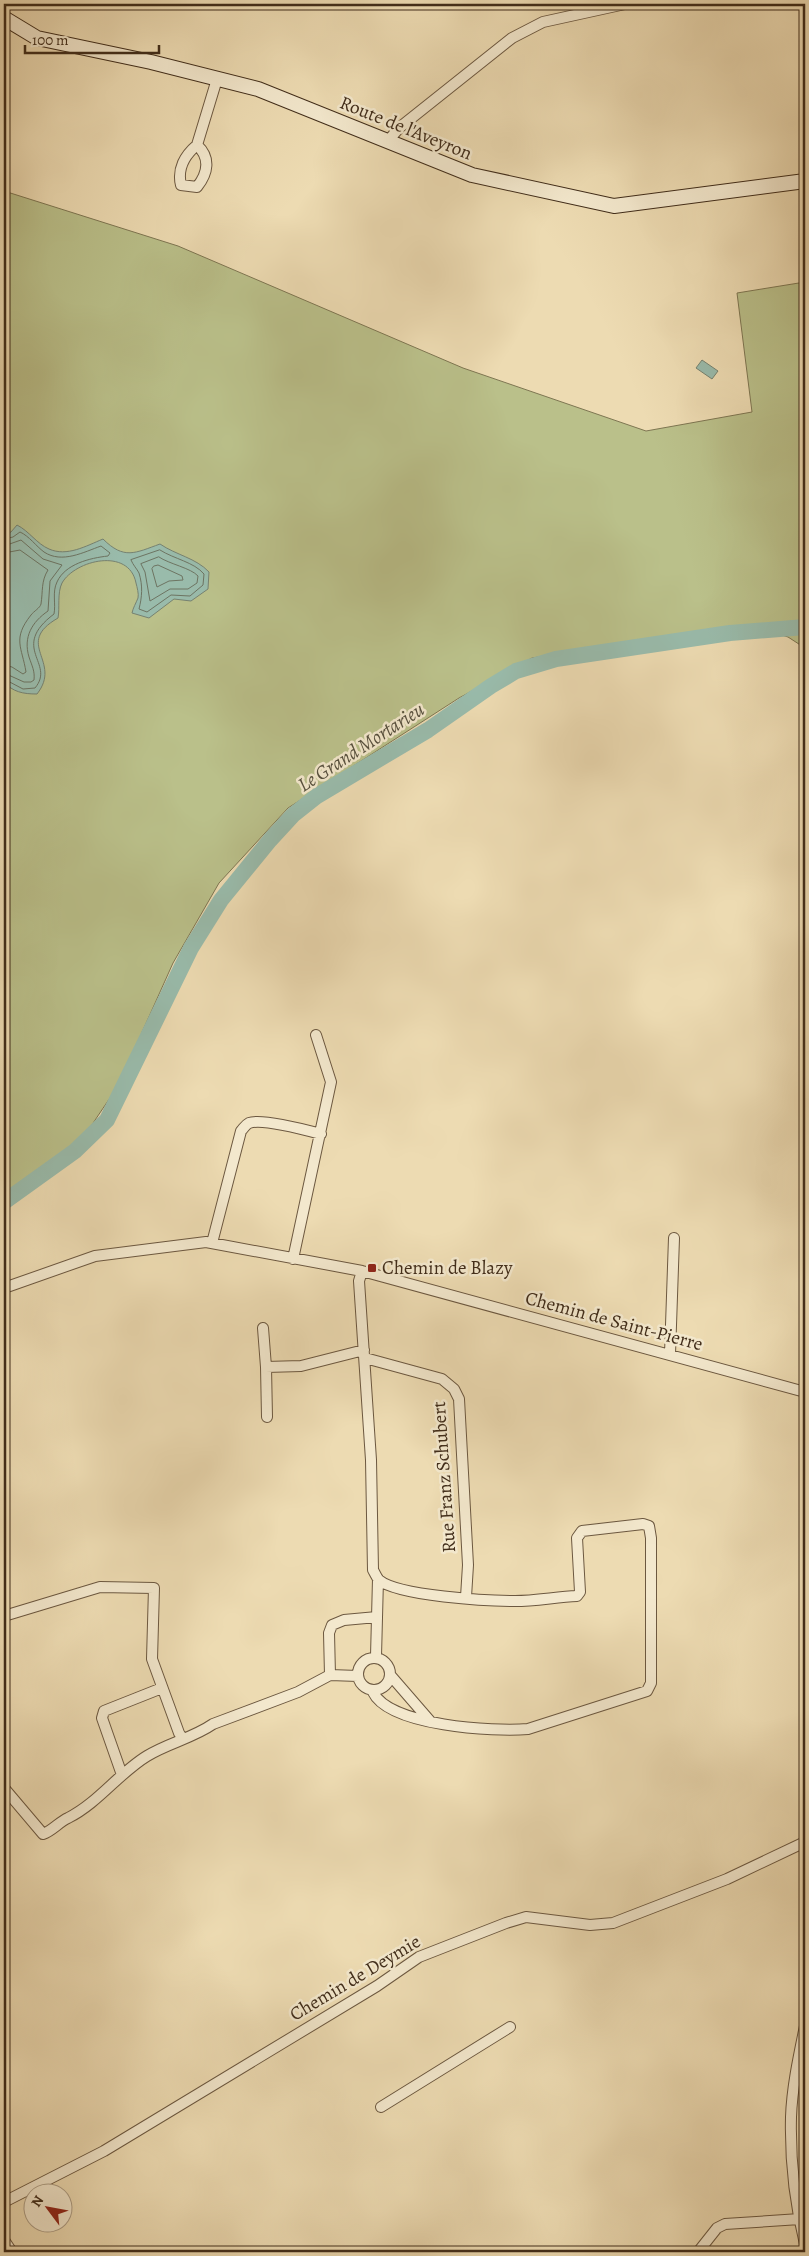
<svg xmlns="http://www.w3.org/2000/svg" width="809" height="2256" viewBox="0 0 809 2256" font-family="Alegreya,serif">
  <rect width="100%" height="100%" fill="#eddbb2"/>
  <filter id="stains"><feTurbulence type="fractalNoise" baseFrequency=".004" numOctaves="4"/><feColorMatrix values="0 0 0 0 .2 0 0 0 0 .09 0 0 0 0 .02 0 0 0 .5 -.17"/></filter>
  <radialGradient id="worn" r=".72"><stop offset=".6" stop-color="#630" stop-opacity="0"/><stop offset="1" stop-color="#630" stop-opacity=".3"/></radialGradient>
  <!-- green -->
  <path fill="#bac08a" stroke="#7e7652" d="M4,191l174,55 285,122 183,63 106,-19 -15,-119 68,-11v366l-17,-11 -39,-12 -217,33 -73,40 -171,110 -69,75 -46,80 -55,123 -35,52 -79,58z"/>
  <!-- water -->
  <path fill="#99bbab" stroke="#768271" d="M702,360l16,11 -6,8 -16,-11z
    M17,525c12,6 20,19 32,24 18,8 37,-3 54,-10 21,21 32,14 57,5 16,11 36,14 49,28l-1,17 -17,12 -17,-2 -25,19 -17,-5c1,-5 4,-10 6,-15 1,-4 -1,-11 -2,-15 -7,-36 -61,-23 -74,0 -5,10 -2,25 -4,35 -45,26 5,43 -21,76 -14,0 -24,-2 -33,-12v-147l7,-3z"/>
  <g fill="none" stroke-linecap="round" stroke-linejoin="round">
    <!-- shore -->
    <path stroke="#6d7462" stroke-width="1" d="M4,539l9,-2 7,-5c9,4 16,14 24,20 18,12 40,0 57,-6l9,7 -2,3c-18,2 -43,8 -51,26 -5,10 -1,22 -3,32 -45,34 2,49 -19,74l-12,1 -19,-10
      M4,546l17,-6 22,19 19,6 -12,16 -2,30c-16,11 -25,26 -19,46 3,9 6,14 5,23l-3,2h-7l-20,-9
      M160,550c14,9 34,12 44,24l-1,11 -13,11 -19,-1 -24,17 -8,-3c3,-12 4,-23 0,-36 -2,-4 -6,-8 -8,-13z
      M4,553l16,-3 28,20c-7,11 -5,21 -7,34 -1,4 -7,7 -10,11 -19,24 -9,32 -5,57l-3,2 -11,-7 -8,-2
      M159,557c10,7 32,11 39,19l-1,7 -9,6h-18l-20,12 -5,-29 -4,-8z
      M154,566l4,-1 24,11 1,4 -14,1 -12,6 -5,-18z"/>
    <!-- river -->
    <path stroke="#99bbab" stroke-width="16" d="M4,1202l71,-51 32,-31 84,-172 30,-48 49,-60 23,-25 24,-19 111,-66 63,-44 25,-15 40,-12 174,-26 75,-6"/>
    <defs>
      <path id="street" d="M388,141l11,-13 113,-90 31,-16 82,-18
        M197,145c14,13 11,28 0,42l-16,-2c-4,-16 4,-30 16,-40l20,-66
        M212,1243l29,-112c3,-3 4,-6 8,-8 13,-5 57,7 72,11
        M293,1259l38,-177 -15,-47
        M362,1271l-3,10 12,179 2,110c2,3 3,7 6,10 19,16 109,21 136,21 20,0 41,-4 62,-5l3,-4 -3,-54 5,-7 61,-7 6,2 2,12v145l-4,8 -119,38c-34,3 -139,-3 -155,-37
        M4,1288l91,-32 111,-14 156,29 443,121
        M263,1328l3,39
        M670,1354l4,-116
        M365,1358l77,21 12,10 5,10 9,166 -2,32
        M267,1417l-1,-50 35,-1 63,-16
        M4,1616l96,-29 54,1 -2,71 27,74 4,6
        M376,1656l2,-77
        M358 1674a16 16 0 1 1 32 0a16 16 0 1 1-32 0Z
        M330,1675l-1,-42 3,-8 12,-5 33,-3
        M391,1676l39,45
        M122,1775l-20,-57 2,-7 58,-23
        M4,1788l39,46c9,-3 16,-12 25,-16 30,-15 51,-45 79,-62 21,-13 46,-18 66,-32l85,-32 32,-17 28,1
        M805,2026c-6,29 -13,61 -14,91 -1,41 4,87 14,127
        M381,2107l129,-80
        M4,2202l100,-51 273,-165 42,-29 87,-34 20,-6 64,8 23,-2 114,-44 78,-37
        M4,2240l8,12
        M698,2252l19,-24 8,-4 75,-5"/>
      <path id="secondary" d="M4,18l33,20 114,24 107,27 214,86 142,31 191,-25"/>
    </defs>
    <!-- street casing -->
    <use href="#street" stroke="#6c5840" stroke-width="12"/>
    <!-- secondary casing -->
    <use href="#secondary" stroke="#412d1a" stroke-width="16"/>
    <!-- street -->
    <use href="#street" stroke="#f3e8cd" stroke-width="10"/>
    <!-- secondary -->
    <use href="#secondary" stroke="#f3e8cd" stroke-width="14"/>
  </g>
  <!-- markers -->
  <rect fill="#8f2418" stroke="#f3e8cd" stroke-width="2" x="367" y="1263" width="10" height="10" rx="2.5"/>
  <g text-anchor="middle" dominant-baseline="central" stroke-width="5" stroke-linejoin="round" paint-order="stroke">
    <!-- street labels -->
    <g font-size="19" fill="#412d1a" stroke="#f3e8cd">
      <text transform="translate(406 128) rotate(22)">Route de l'Aveyron</text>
      <text transform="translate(614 1321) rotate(15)">Chemin de Saint-Pierre</text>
      <text transform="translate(444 1477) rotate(-94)">Rue Franz Schubert</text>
      <text transform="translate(355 1978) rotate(-31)">Chemin de Deymie</text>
    </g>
    <!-- poi labels -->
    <g font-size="19" fill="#412d1a" stroke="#f3e8cd" text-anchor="start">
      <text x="382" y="1268">Chemin de Blazy</text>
    </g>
    <!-- water labels -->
    <g font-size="20" font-style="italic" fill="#57503e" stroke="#f3e8cd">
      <text transform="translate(361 747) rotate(-33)">Le Grand Mortarieu</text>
    </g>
  </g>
  <!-- margin -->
  <rect width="809" height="2256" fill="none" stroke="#eddbb2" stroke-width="20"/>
  <rect x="5" y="5" width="799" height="2246" fill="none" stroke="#412d1a" stroke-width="2.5"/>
  <rect x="10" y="10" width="789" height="2236" fill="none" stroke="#412d1a"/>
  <!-- north arrow -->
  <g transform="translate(48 2208) rotate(302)"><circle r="24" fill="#f3e8cd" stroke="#ac9d85"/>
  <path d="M0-4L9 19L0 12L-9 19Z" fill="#8f2418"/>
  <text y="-8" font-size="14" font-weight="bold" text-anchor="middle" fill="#412d1a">N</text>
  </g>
  <!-- scale -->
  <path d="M25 45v8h134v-8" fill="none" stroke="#412d1a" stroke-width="2.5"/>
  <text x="32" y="45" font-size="15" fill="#412d1a" stroke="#f3e8cd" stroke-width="4" paint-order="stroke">100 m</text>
  <rect width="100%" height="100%" filter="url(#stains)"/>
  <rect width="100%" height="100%" fill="url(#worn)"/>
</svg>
